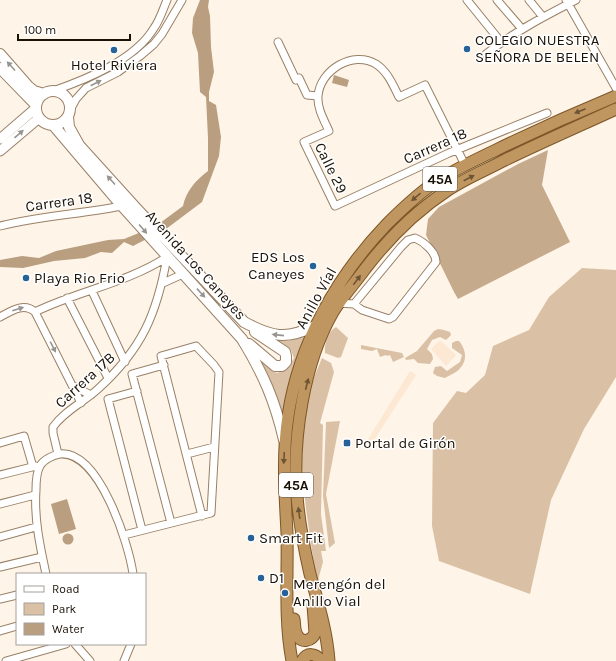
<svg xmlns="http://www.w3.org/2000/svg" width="616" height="661" viewBox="0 0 616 661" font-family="Karla,sans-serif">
  <rect width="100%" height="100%" fill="#fef4e8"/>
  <!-- built -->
  <path fill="#fce8d3" d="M440,340l16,15 -10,11 -15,-17z
    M410,371l6,4 -44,68 -5,-2z"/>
  <!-- green -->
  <path fill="#dac1a5" d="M582,268l34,2v107l-32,52 -33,71 -21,94 -91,-33 -7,-35 1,-103 24,-32 9,2 19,-18 8,-29 36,-16 20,-33z
    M336,327l12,11 -7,19 -3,1 -13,-5c-1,-9 3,-22 11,-26z
    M438,329l6,1 6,2 1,3 -5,5 -6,-3 -8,3 -5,9 5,5 1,5 -3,5 -12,-1 -4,-4 -8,1 -1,-2 12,-7 17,-20z
    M304,336l-7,22 -14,57 -16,-42 -14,-23 18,20 6,3 10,-4 7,-11 -3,-8 -22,-13 19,4z
    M456,341h3c6,7 9,18 2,26 -3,5 -11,8 -16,11l-8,-2 -4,-3 2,-6 6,-1 6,5 13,-9 2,-7 -10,-7v-5z
    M361,345l41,8 2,4 -11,5 -3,-7 -3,1 -1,-1 -6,2 -3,-8 -5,2 -11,-2z
    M322,358l9,5 3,9 -14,51 3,2 -2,89 5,37h-5l2,11 -5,18 -2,-2 -10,-69 -5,-50 3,-35 7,-39z
    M340,421l-14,73 9,49 -6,5 -6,-52 3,-74z"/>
  <!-- forest -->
  <path fill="#c6aa8c" d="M548,150l-6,35 28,57 -112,57 -4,-7 -28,-57 2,-16 11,-12 79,-43z"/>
  <!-- water -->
  <path fill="#b99e80" d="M200,0h9l-1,7 2,9 1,31 3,25 -5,20v9l7,4 5,32 -2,19 -17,46 -36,27 -33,17 -9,-4 -12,11 -11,-1 -16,6 -31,3 -31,7 -23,-1v-7l22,-4 17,2 17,-7 52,-11 16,-1 32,-13 27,-20c3,-15 13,-26 25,-35v-33l-2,-41 -6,-5 -2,-39 -6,-20 1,-15z
    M334,75l15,5 -2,7 -15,-4z
    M67,499l9,30 -17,5 -8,-30z
    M62.5 539a5.5 5.5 0 1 1 11 0a5.5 5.5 0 1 1-11 0Z"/>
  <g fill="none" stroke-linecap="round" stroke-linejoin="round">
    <defs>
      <path id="minor" d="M467,0l34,42
        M497,0l25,29
        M529,0l14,17
        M566,0l50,88
        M278,42l18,38 3,-2 8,17 11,1
        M486,54c28,-22 59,-38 90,-54
        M53,91c34,-12 82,-31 101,-63 6,-8 9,-19 13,-28
        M70,110l6,-11 10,-11 32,-16 22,-16 14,-12 8,-10 20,-34
        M465,165l-40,-80 -26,12c-6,-12 -11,-25 -23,-33 -23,-14 -56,6 -58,32 -1,12 6,24 11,35l-25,11 31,64 114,-53 17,-7 81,-33
        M0,226c40,-10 81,-12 122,-20
        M163,283l20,-9
        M92,291l33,71
        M67,298l41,80
        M339,303l15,1 8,6 27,9 4,-2 43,-55c0,-10 -12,-20 -21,-24l-7,2 -7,7 -47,57
        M35,312c43,-21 92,-29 132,-55
        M0,317c11,-6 24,-15 35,-5l46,91
        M164,365l-32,9 39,149
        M73,386l18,9
        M137,391l-29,8 34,131
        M0,443l24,-7 9,31
        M58,454l-5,-21v-6c11,-16 31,-25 45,-38 44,-40 59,-75 69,-132
        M187,454l27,-7
        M0,475l36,-9
        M0,504l35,-9
        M124,535l87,-22 8,-141 -5,-7 -18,-19 -35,10 41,160
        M0,537l36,-10
        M0,567l42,-10
        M46,574c-6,-28 -12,-55 -10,-84 0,-8 0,-17 4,-24 3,-6 13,-11 20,-12 39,-4 69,90 73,120
        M0,599l17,-4
        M0,631l17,-5
        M75,644l15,17
        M6,661l60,-17
        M124,661l7,-17"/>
      <path id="tertiary" d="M0,139l36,-31
        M0,151l39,-33"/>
      <path id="secondary" d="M0,54l28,32 6,5 10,3
        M0,68l36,37
        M36 108a17 17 0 1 1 34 0a17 17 0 1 1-34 0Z
        M68,117l1,10 10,18 58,64 107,113c28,15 42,18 71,4
        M54,126l68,80 120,133c21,34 33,62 42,101
        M249,344l26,22h7l4,-4v-6l-1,-4 -30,-20"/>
      <path id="trunk" d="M294,619c1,5 0,11 3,16 4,9 15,6 18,-2l-2,-28
        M292,661c-8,-42 -4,-86 -5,-128 -2,-39 -5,-78 1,-117 11,-73 49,-140 99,-192 17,-17 34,-33 53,-45 18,-11 37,-20 56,-29 39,-19 79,-37 120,-54
        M302,661c5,-9 14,-8 19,0
        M329,661c-2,-30 -11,-58 -19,-87 -6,-26 -11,-52 -13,-78 -5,-57 7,-134 36,-184 9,-15 22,-29 32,-43 23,-30 51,-58 83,-79 18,-12 38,-20 57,-30 37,-18 74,-34 111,-51"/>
    </defs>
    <!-- minor casing -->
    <use href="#minor" stroke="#998166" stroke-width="9"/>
    <!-- tertiary casing -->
    <use href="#tertiary" stroke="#998166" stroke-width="11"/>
    <!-- secondary casing -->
    <use href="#secondary" stroke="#998166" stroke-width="12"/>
    <!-- trunk casing -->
    <use href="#trunk" stroke="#7c5628" stroke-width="13"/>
    <!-- minor -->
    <use href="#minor" stroke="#fff" stroke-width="7"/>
    <!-- tertiary -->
    <use href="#tertiary" stroke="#fff" stroke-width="9"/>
    <!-- secondary -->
    <use href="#secondary" stroke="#fff" stroke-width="10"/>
    <!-- trunk -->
    <use href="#trunk" stroke="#c09660" stroke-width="11"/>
  </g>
  <!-- one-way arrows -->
  <defs><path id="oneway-solid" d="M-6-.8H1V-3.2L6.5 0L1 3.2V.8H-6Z"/></defs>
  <g fill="#98948f">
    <use href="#oneway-solid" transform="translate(11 66) rotate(-132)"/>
    <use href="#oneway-solid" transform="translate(96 83) rotate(-27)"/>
    <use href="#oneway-solid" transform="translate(19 134) rotate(-41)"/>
    <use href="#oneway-solid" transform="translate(111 180) rotate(-132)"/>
    <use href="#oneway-solid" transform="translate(143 229) rotate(49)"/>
    <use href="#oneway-solid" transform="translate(201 293) rotate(47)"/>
    <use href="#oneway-solid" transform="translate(18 309) rotate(-18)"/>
    <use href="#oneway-solid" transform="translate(278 335) rotate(-174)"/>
    <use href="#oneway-solid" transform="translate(53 347) rotate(63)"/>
  </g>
  <g fill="#6e5434">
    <use href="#oneway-solid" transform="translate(580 111) rotate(157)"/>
    <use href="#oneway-solid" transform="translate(469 178) rotate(-27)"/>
    <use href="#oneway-solid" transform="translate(416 197) rotate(140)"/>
    <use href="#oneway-solid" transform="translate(357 280) rotate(-53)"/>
    <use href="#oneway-solid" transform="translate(307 384) rotate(-76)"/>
    <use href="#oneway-solid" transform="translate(284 458) rotate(93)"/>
    <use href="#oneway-solid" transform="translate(299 513) rotate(-98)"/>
  </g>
  <!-- markers -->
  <g fill="#266198" stroke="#fff" stroke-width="1.5">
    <circle cx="467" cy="49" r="4"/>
    <circle cx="114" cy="50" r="4"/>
    <circle cx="313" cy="266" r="4"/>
    <circle cx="26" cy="278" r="4"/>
    <rect x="343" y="439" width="8" height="8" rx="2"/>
    <circle cx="251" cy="538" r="4"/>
    <circle cx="261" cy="578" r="4"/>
    <circle cx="285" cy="593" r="4"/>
  </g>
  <g text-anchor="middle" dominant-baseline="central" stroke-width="3" stroke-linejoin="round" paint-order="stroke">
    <!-- shield labels -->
    <g fill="#fff" stroke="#5f5951" stroke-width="1">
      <rect x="423" y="167" width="34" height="24" rx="3"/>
      <rect x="279" y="473" width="34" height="24" rx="3"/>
    </g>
    <g font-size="14" font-weight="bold" fill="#1b1207">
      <text x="440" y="179">45A</text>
      <text x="296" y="485">45A</text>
    </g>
    <!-- poi labels -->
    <g font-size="15" fill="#1b1207" stroke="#fff" text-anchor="start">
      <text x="475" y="40">COLEGIO NUESTRA<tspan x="475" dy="17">SEÑORA DE BELEN</tspan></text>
      <text x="114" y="65" text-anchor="middle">Hotel Riviera</text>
      <text x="305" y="257" text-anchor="end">EDS Los<tspan x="305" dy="17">Caneyes</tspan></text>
      <text x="34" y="278">Playa Rio Frio</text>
      <text x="355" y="443">Portal de Girón</text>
      <text x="259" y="538">Smart Fit</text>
      <text x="269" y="578">D1</text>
      <text x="293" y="584">Merengón del<tspan x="293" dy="17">Anillo Vial</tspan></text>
    </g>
    <!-- street labels -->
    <g font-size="15" fill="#1b1207" stroke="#fff">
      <text transform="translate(435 146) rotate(-24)">Carrera 18</text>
      <text transform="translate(331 168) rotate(64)">Calle 29</text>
      <text transform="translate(59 202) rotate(-8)">Carrera 18</text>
      <text transform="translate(196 265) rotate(48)">Avenida Los Caneyes</text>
      <text transform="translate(316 298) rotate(-61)">Anillo Víal</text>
      <text transform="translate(85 380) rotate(-42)">Carrera 17B</text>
    </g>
  </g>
  <!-- legend -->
  <rect x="16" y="573" width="130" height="72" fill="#ffffff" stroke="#a4a09c"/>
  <rect x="24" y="586" width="20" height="6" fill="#ffffff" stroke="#a4a09c"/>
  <text x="52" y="593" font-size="12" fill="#1b1207">Road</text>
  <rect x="24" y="603" width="20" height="12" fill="#dac1a5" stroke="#a4a09c"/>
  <text x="52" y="613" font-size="12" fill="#1b1207">Park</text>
  <rect x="24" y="623" width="20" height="12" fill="#b99e80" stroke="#a4a09c"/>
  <text x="52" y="633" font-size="12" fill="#1b1207">Water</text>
  <!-- scale -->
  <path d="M18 34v6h112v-6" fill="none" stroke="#1b1207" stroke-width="2"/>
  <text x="24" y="34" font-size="12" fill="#1b1207" stroke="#ffffff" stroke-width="3" paint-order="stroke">100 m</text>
</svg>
